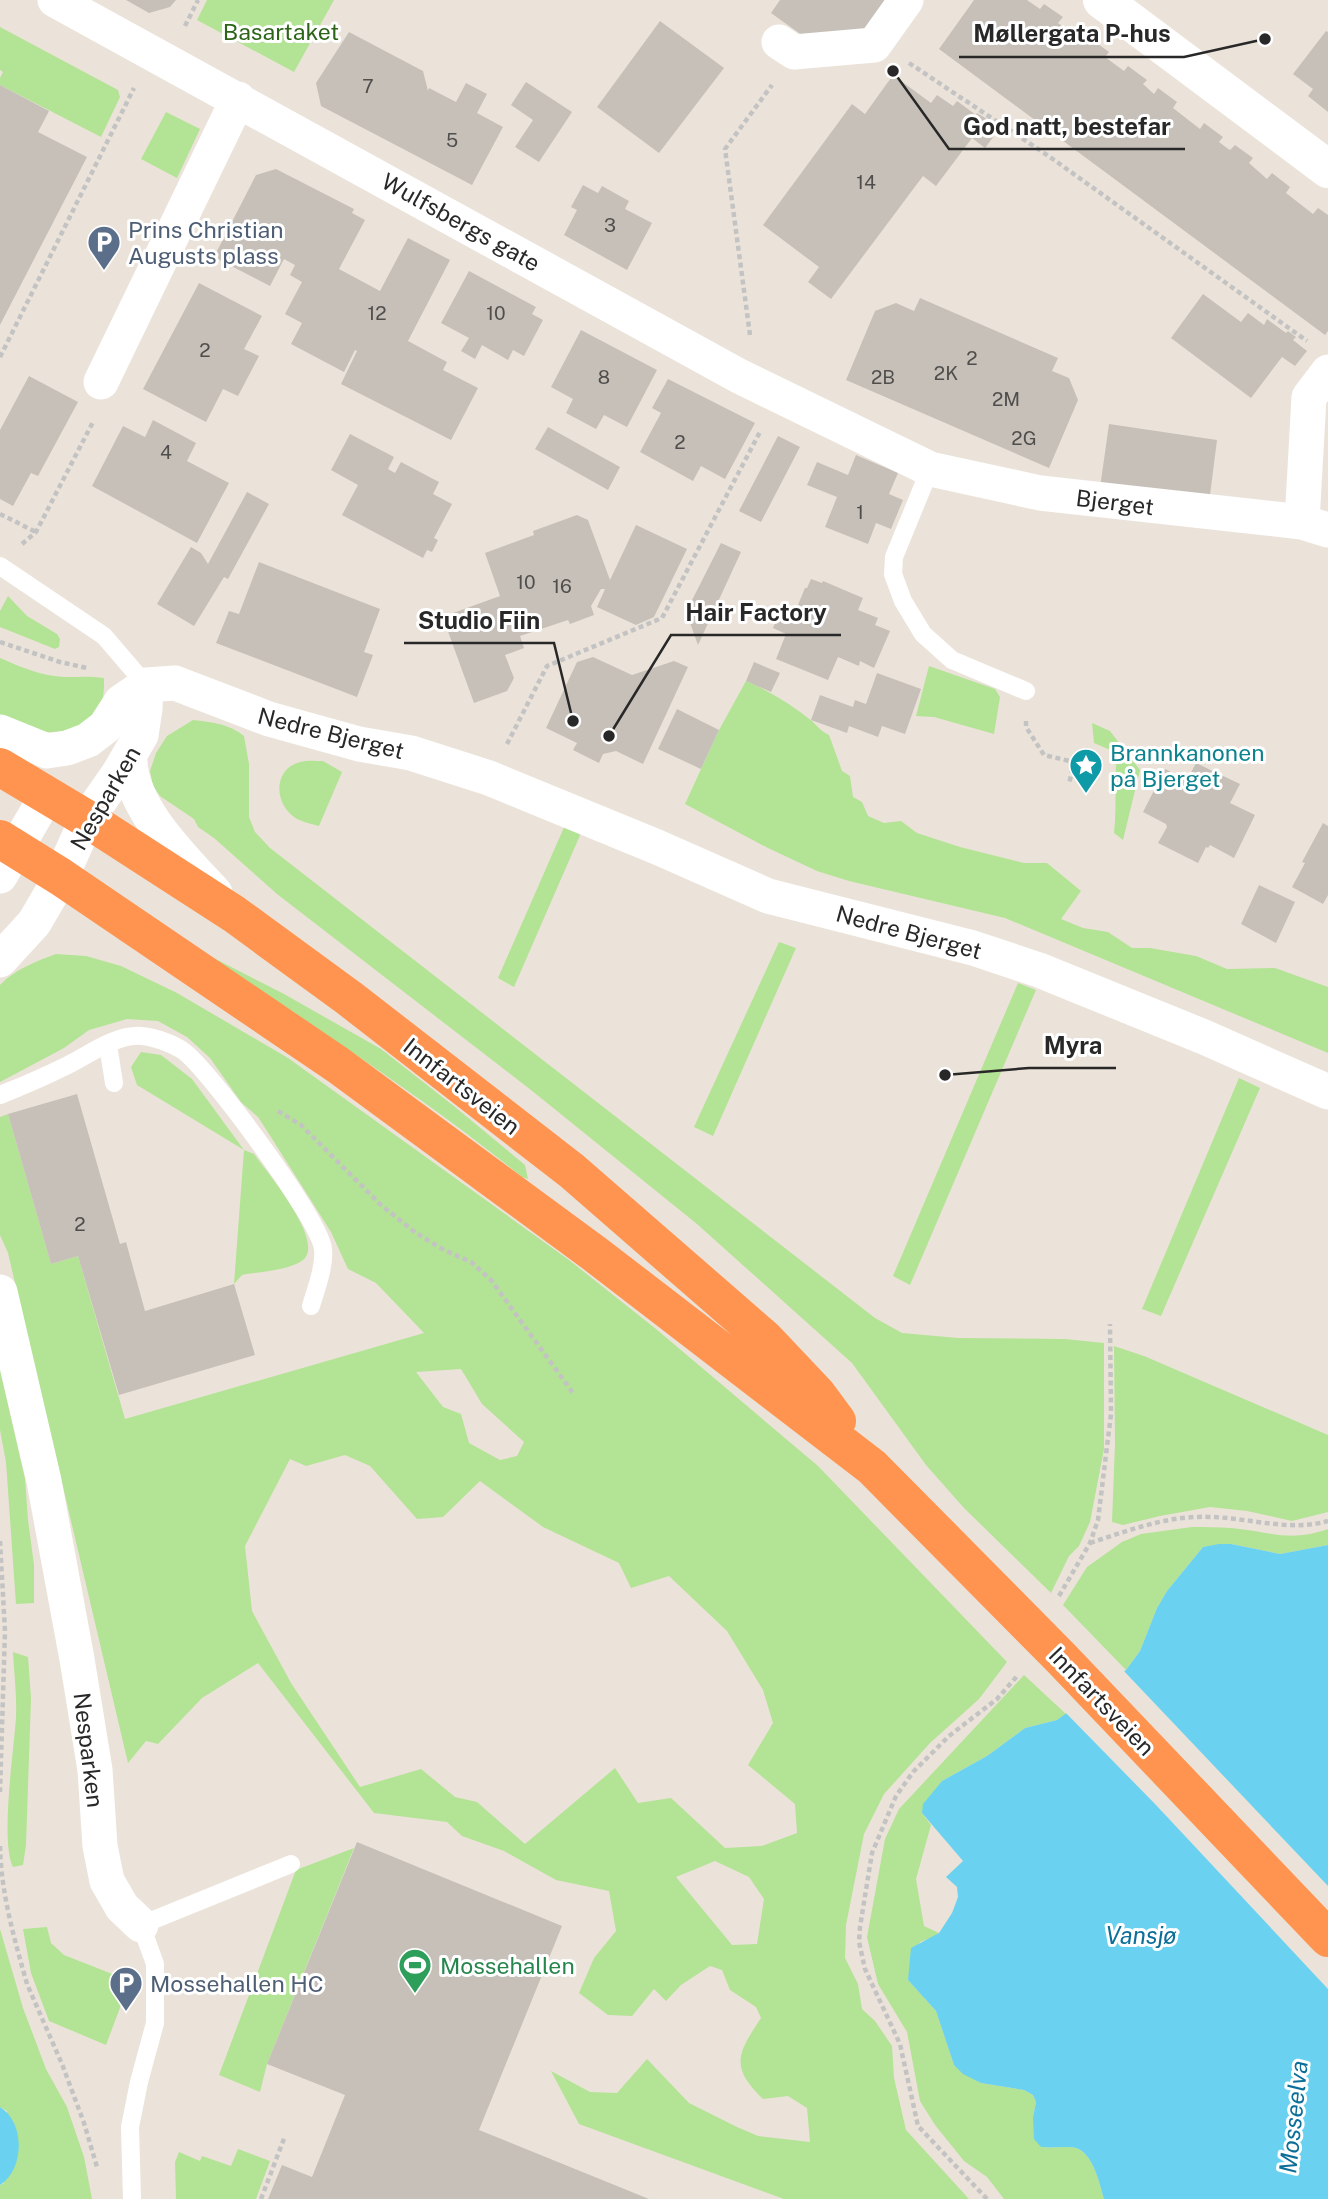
<svg xmlns="http://www.w3.org/2000/svg" width="1328" height="2199" viewBox="0 0 1328 2199" font-family="'Public Sans',sans-serif">
  <rect width="100%" height="100%" fill="#ebe3d9"/>
  <!-- green -->
  <path fill="#b3e394" fill-rule="evenodd" d="M207,0h127l-40,72 -97,-52z
    M0,27l118,63 2,7 -19,40 -101,-52v-7l3,-6 -3,-2z
    M166,112l34,17 -23,49 -36,-19z
    M8,596l19,20 30,18 3,5 -1,8 -4,2 -55,-22v-16z
    M0,658c21,9 41,18 65,19 13,0 26,-1 39,1 0,13 0,26 -8,37 -13,19 -57,20 -77,13 -6,-3 -13,-8 -19,-11z
    M929,666l66,23 5,8 -6,37 -60,-17 -18,-1z
    M746,681c24,10 46,24 66,40 6,6 9,10 17,14l13,36 8,5 3,21 9,5 6,14 16,7 17,-2 16,12 43,14 64,16h23l34,28 -20,28 22,9 25,4 24,16h18l46,8 31,13 48,-1 53,19v66l-323,-135 -156,-37 -32,-10 -49,-23 -83,-44 34,-74z
    M193,720c18,2 37,4 51,16l5,28v53l6,15 15,16 605,470 27,15 56,5 107,1 39,4v106l-14,73 -11,24 -10,10 -18,37 -87,-85 -38,-43 -74,-102 -155,-139 -166,-134 -254,-196 -63,-56 -16,-11 -4,-8 -34,-23 -7,-10 -3,-15 6,-18 11,-17z
    M1092,723l18,8 30,39 -17,70 -9,-7c3,-27 0,-53 3,-80l-23,-10z
    M323,761l19,11 -23,54c-7,-2 -16,-4 -22,-7 -23,-13 -25,-50 3,-57 7,-2 16,-1 23,-1z
    M565,825l16,8 -67,154 -16,-9z
    M779,942l17,6 -83,188 -19,-9z
    M204,953l80,41 97,55 74,58 70,58 3,14 -6,-2c-101,-82 -211,-152 -318,-224z
    M56,954l30,2 35,10 56,27 111,65 281,202 87,69 162,137 189,196 -28,37 -49,44 -46,51 -20,40 -18,91 -1,33 13,26 4,25 13,12 17,25 2,32 12,52 63,69h-185l-205,-75 -28,-53 39,21 27,1 30,-34 42,44 48,24 21,9 52,6 -3,-34 -19,-12 -25,3c-34,-33 -25,-46 -2,-81l-5,-11 -26,-17 -8,-20 -12,-4 -29,19 -15,16 -12,-12 -22,27 -24,-1 -29,-22 15,-35 22,-27 -7,-40 -53,-11 -52,-29 -42,-15 -15,-14 -73,-9 -116,-150 -56,35 -44,46 -12,-3 -18,22 -120,-510 -8,-18v-118l8,-3 43,150 27,-8 47,163 299,-86 -48,-50 -28,-14 -17,-37 -62,-98 -11,-17 -17,-15 -31,-44 -23,-21 -29,-16 -31,-2 -38,11 -25,18 -64,34v-97c15,-16 37,-24 56,-31zM461,1369l21,35 42,38 -7,14 -17,4 -31,-17 -8,-29 -18,-7 -27,-35zM345,1455l25,11 47,53 26,-2 37,-36 63,46 76,36 12,25 38,-12 58,55 36,59 10,33 -25,42 47,39 2,29 -35,13 -37,2 -54,-50 -33,5 -23,-35 -90,76 -48,-42 -22,-5 -34,-28 -61,18 -69,-104 -39,-72 -7,-65 45,-87 16,7zM715,1861l34,16 15,22 -7,45 -25,1 -56,-68z
    M1018,983l18,7 -126,295 -17,-9z
    M141,1052l20,3 31,24 52,71 10,4c13,18 68,83 51,104 -10,12 -48,14 -63,17l-8,9 10,-134 -107,-65 -6,-18z
    M1239,1078l21,10 -99,228 -19,-7z
    M1114,1346l30,10 184,79v77l-36,9 -45,-10 -37,-4 -50,9 -37,9 -11,-3 3,-78z
    M0,1370l25,109 3,41 6,45v38l-18,1 -10,-142 -6,-32z
    M1192,1527c13,0 26,0 38,1 39,3 59,15 98,1v16l-48,9 -49,-10 -28,3 -36,44 -10,17 -17,43 -14,19 -63,-65 24,-38 35,-25 19,-8z
    M13,1652l15,5 3,41 -5,147 -3,20 -10,2c-13,-26 1,-117 3,-150 1,-22 -2,-44 -3,-65z
    M1024,1675l42,39 -9,6 -32,8 -38,28 -45,25 -20,32 9,12 -15,54 8,47 15,7 -8,5 -11,4 -12,38 28,31 18,54 27,18 43,7 9,5 3,7 -3,15 8,30c10,1 18,0 28,0 23,-1 30,35 35,52h-100l-17,-22 -23,-16 -29,-36 -15,-24 -13,-69 -29,-48 -11,-47 18,-98 14,-30z
    M354,1848l-87,216 -7,28 -41,-17 77,-205z
    M47,1927l4,16 13,12 66,26 -24,64 -57,-24 -18,-48 -8,-44z
    M0,1929l23,79 23,61 21,38 17,50 8,42h-92v-14l4,-2 3,-72 -7,-4z
    M238,2149l32,12 -14,38h-80l-1,-37 4,-10 21,9 2,-5 29,10z"/>
  <!-- water -->
  <path fill="#6ad2f0" d="M1219,1544h12l49,10 48,-9v654h-224c-5,-17 -12,-53 -35,-52 -10,0 -18,1 -28,0l-7,-8 -1,-22 3,-15 -3,-7 -9,-5 -43,-7 -18,-9 -9,-9 -18,-54 -28,-31 3,-32 28,-15 13,-20 6,-16 -1,-10 -11,-10 17,-16 -41,-48 1,-9 19,-23 45,-25 38,-28 32,-8 69,-50 14,-19 17,-43 10,-17 36,-44z
    M0,2107c25,15 25,62 0,78z"/>
  <!-- pier -->
  <path fill="#ebe3d9" d="M1122,1669l206,217v103l-172,-184 -92,-94z"/>
  <!-- building -->
  <path fill="#c6c0b9" d="M126,0h50l-6,7 -21,6z
    M780,0h109l-21,29 -62,9 -35,-25z
    M974,0h53l13,9 4,-5 19,13 -5,6 28,21 4,-6 19,14 -4,5 19,14 4,-5 19,14 -4,4 11,10 4,-6 19,14 -4,6 27,21 4,-6 19,14 -4,5 8,6 3,2 5,-5 18,13 -4,5 18,16 5,-6 18,14 -4,6 27,21 5,-6 10,7v116l-3,4 -386,-286z
    M660,21l64,47 -65,85 -62,-46z
    M1326,31l2,1v80l-20,-16 5,-7 -20,-15z
    M349,32l74,39 5,20 1,-3 27,14 10,-19 21,11 -10,19 26,14 -31,58 -151,-79 -5,-23z
    M893,75l38,28 6,-8 16,11 4,-5 19,14 1,-2 10,6 -3,4 13,9 -12,16 -13,-10 -36,48 -13,-10 -92,123 -23,-17 11,-15 -56,-42 89,-121 13,10z
    M526,82l46,30 -33,50 -24,-15 18,-27 -22,-15z
    M0,85l49,26 -11,21 49,25 -87,168z
    M276,169l78,40 -2,4 13,7 -26,49 41,22 28,-53 42,22 -42,81 39,21 -4,8 35,18 -27,52 -110,-56 16,-33 -2,-1 -11,22 -53,-28 11,-21 -17,-9 17,-32 -12,-7 5,-10 -11,-6 -14,27 -56,-29 42,-82z
    M583,185l15,8 4,-7 27,15 -4,8 27,14 -25,47 -63,-35 13,-25 -6,-3z
    M469,271l67,36 -4,7 11,6 -19,36 -11,-6 -5,10 -26,-15 -7,14 -14,-8 8,-13 -28,-15z
    M199,283l63,33 -18,33 15,7 -21,40 -15,-7 -17,33 -63,-33z
    M1203,294l38,28 7,-9 16,12 3,-6 19,14 2,-2 8,6 -3,3 14,11 -12,15 -13,-9 -31,41 -80,-60z
    M920,298l138,60 -6,13 17,7 9,22 -29,68 -203,-88 29,-69 21,-8 18,8z
    M581,330l76,40 -30,57 -23,-12 -8,14 -30,-16 7,-14 -22,-12z
    M29,376l49,26 -40,74 -7,-3 -18,33 -13,-7v-69z
    M668,379l87,44 -30,56 -24,-13 -8,15 -53,-29 21,-39 -9,-5z
    M153,420l43,23 -9,18 42,22 -32,60 -105,-57 31,-60 22,11z
    M1109,424l108,16 -8,63 -109,-15z
    M548,427l72,40 -12,23 -73,-41z
    M350,434l44,23 -6,12 7,4 6,-11 38,20 -6,12 19,10 -18,34 4,2 -6,12 -5,-2 -4,8 -81,-43 16,-30 -27,-15z
    M778,436l22,11 -39,75 -22,-11z
    M856,455l42,18 -9,21 14,6 -12,29 -15,-6 -8,21 -43,-17 12,-30 -30,-12 10,-23 31,13z
    M247,492l22,12 -41,75 -4,-2 -30,49 -37,-22 34,-57 10,6 7,11z
    M577,515l11,5 22,60 26,-55 51,24 -33,68 -18,8 -39,-18 8,-18h-4l-10,17 3,9 -24,9 -2,-4 -48,16 4,12 -19,7 9,23 -7,13 -33,12 -28,-77 7,-13 47,-17 -15,-43 49,-18 -1,-4z
    M721,543l20,9 -43,93 -12,-33z
    M259,562l121,47 -16,43 9,3 -16,42 -141,-54 13,-32 10,3z
    M811,579l11,4 1,-2 40,17 -5,12 20,8 -3,7 15,6 -16,37 -14,-7 -1,5 -21,-9 -10,23 -52,-21 10,-25 -13,-6 9,-22 13,6 10,-24h2z
    M593,657l39,18 42,-14 14,6 -45,97 -27,-13 -13,3 -4,9 -26,-13 4,-7 -31,-15 31,-66z
    M754,662l26,11 -9,19 -25,-11z
    M877,673l44,16 -16,45 -23,-8 -4,11 -29,-11 -2,7 -36,-13 9,-25 33,12 2,-7 11,4z
    M677,709l42,21 -18,39 -43,-20z
    M1196,763l44,21 -10,19 25,12 -21,43 -24,-13 -2,3 -2,-1 -8,16 -40,-20 9,-16 -1,-3 -23,-12 22,-43 22,11z
    M1323,823l5,3v69l-5,9 -31,-17 13,-24 -3,-1z
    M1259,885l36,17 -19,41 -35,-19z
    M77,1094l43,150 6,-2 19,69 89,-27 21,71 -136,40 -41,-139 -27,8 -43,-150z
    M357,1842l205,84 -83,204 170,69h-381l14,-34 30,12 33,-82 -78,-31z"/>
  <g fill="none" stroke-linecap="round" stroke-linejoin="round">
    <!-- path -->
    <path stroke="#c3c3c3" stroke-width="4.5" stroke-dasharray="5 3.5" stroke-linecap="butt" d="M185,26l13,-26
      M909,63l141,94 257,184
      M750,335l-25,-186 47,-64
      M0,357l134,-269
      M0,514l36,18
      M22,544l14,-12 58,-112
      M0,642l60,20 27,6 1,-2
      M1026,721v6l18,28 30,7 -5,22
      M507,744l40,-78 115,-48 99,-188
      M278,1111l23,14 80,80 35,28 28,17 27,12 20,18 82,113
      M0,1541l5,90 -5,161
      M1090,1543c40,-13 78,-28 121,-26 39,1 79,15 117,4
      M1059,1596l31,-53 8,-23 13,-106 -1,-90
      M0,1846c1,47 14,92 27,138l35,80 22,59 13,44
      M261,2199l24,-63
      M987,2199l-69,-73 -18,-82 -35,-75 -6,-27 1,-15 12,-74 24,-57 17,-24 36,-36 48,-37 21,-24"/>
    <!-- lane -->
    <path stroke="#fff" stroke-width="18" d="M930,469l-36,88 -1,17 10,27 20,33 29,26 74,31
      M0,566l104,70 42,49
      M108,1045l6,38
      M0,1095c23,-9 46,-19 68,-30 22,-11 48,-31 74,-29 12,1 29,7 40,14 25,16 138,170 141,199 2,17 -7,40 -12,57
      M132,2199l-2,-72 9,-45 16,-59v-59l-14,-39 150,-61"/>
    <!-- street -->
    <path stroke="#fff" stroke-width="35" d="M55,0l684,376 191,93 110,24 262,29 26,8
      M779,42l15,10 80,-7 32,-45
      M101,382l137,-283
      M1302,522l7,-125 19,-25
      M146,685l29,-2 94,36 90,25 52,9 78,25 168,69 111,49 205,52 66,22 165,67 124,55
      M0,732l47,19 20,-3 21,-8 17,-13 16,-25 25,-17
      M130,755c-3,50 53,103 85,138
      M0,876l47,-81
      M0,960l34,-37 27,-46 26,-58 32,-46 22,-38 4,-26 1,-24
      M0,1292l44,189 33,178 18,111 5,76 7,35 15,26 19,18"/>
    <!-- secondary -->
    <path stroke="#fff" stroke-width="38" d="M1102,0l226,169"/>
    <!-- highway -->
    <path stroke="#ff9450" stroke-width="38" d="M0,767l87,52 147,95 115,84 223,173 193,168 52,55 20,27
      M0,839l61,38 277,188 257,189 277,213 190,192 266,279"/>
  </g>
  <!-- icons -->
  <defs>
    <symbol id="parking-pin" viewBox="-11 -11 22 30"><path d="M0 17L-7.5 6A9.5 9.5 0 1 1 7.5 6Z" fill="#5c6f8a" stroke="#fff"/><path d="M-3.5-5.5H1a3.5 3.5 0 0 1 0 7H-1V5.5H-3.5ZM-1-3.4V-.6H.8a1.4 1.4 0 0 0 0-2.8Z" fill="#fff"/></symbol>
    <symbol id="sight-pin" viewBox="-11 -11 22 30"><path d="M0 17L-7.5 6A9.5 9.5 0 1 1 7.5 6Z" fill="#0f9aa8" stroke="#fff"/><path d="M0-6L1.8-2.2L6-1.7L2.9 1.2L3.7 5.4L0 3.3L-3.7 5.4L-2.9 1.2L-6-1.7L-1.8-2.2Z" fill="#fff"/></symbol>
    <symbol id="stadium-pin" viewBox="-11 -11 22 30"><path d="M0 17L-7.5 6A9.5 9.5 0 1 1 7.5 6Z" fill="#2e9e5b" stroke="#fff"/><path d="M0-5a6.5 5 0 1 0 0 10a6.5 5 0 1 0 0-10ZM-3.5-1.8h7v3.6h-7Z" fill="#fff"/></symbol>
  </defs>
  <g fill-rule="evenodd">
    <use href="#parking-pin" x="85" y="223" width="38" height="52"/>
    <use href="#sight-pin" x="1067" y="746" width="38" height="52"/>
    <use href="#stadium-pin" x="396" y="1946" width="38" height="52"/>
    <use href="#parking-pin" x="107" y="1964" width="38" height="52"/>
  </g>
  <g text-anchor="middle" dominant-baseline="central" stroke-width="6" stroke-linejoin="round" paint-order="stroke">
    <!-- number labels -->
    <g font-size="19" fill="#504e4c">
      <text x="368" y="86">7</text>
      <text x="452" y="140">5</text>
      <text x="866" y="182">14</text>
      <text x="610" y="225">3</text>
      <text x="377" y="313">12</text>
      <text x="496" y="313">10</text>
      <text x="205" y="350">2</text>
      <text x="972" y="358">2</text>
      <text x="946" y="373">2K</text>
      <text x="604" y="377">8</text>
      <text x="883" y="377">2B</text>
      <text x="1006" y="399">2M</text>
      <text x="1024" y="438">2G</text>
      <text x="680" y="442">2</text>
      <text x="166" y="452">4</text>
      <text x="860" y="512">1</text>
      <text x="526" y="582">10</text>
      <text x="562" y="586">16</text>
      <text x="80" y="1224">2</text>
    </g>
    <!-- park labels -->
    <g font-size="23" fill="#2c6518" stroke="#fff">
      <text x="281" y="31">Basartaket</text>
    </g>
    <!-- street labels -->
    <g font-size="23" fill="#282828" stroke="#fff">
      <text transform="translate(461 222) rotate(29)">Wulfsbergs gate</text>
      <text transform="translate(1115 502) rotate(7)">Bjerget</text>
      <text transform="translate(331 733) rotate(14)">Nedre Bjerget</text>
      <text transform="translate(105 798) rotate(-60)">Nesparken</text>
      <text transform="translate(909 932) rotate(15)">Nedre Bjerget</text>
      <text transform="translate(462 1086) rotate(38)">Innfartsveien</text>
      <text transform="translate(1102 1701) rotate(46)">Innfartsveien</text>
      <text transform="translate(89 1750) rotate(83)">Nesparken</text>
    </g>
    <!-- service labels -->
    <g font-size="23" fill="#4e5e75" stroke="#fff" text-anchor="start">
      <text x="128" y="229">Prins Christian<tspan x="128" dy="26">Augusts plass</tspan></text>
      <text x="150" y="1983">Mossehallen HC</text>
    </g>
    <!-- culture labels -->
    <g font-size="23" fill="#0d838f" stroke="#fff" text-anchor="start">
      <text x="1110" y="752">Brannkanonen<tspan x="1110" dy="26">på Bjerget</tspan></text>
    </g>
    <!-- leisure labels -->
    <g font-size="23" fill="#27864d" stroke="#fff" text-anchor="start">
      <text x="440" y="1965">Mossehallen</text>
    </g>
    <!-- water labels -->
    <g font-size="24" font-style="italic" fill="#0b6f99" stroke="#fff">
      <text x="1141" y="1935">Vansjø</text>
      <text transform="translate(1293 2117) rotate(-84)">Mosseelva</text>
    </g>
  </g>
  <!-- callouts -->
  <path fill="none" stroke="#282828" stroke-width="2.5" d="M1265 39L1184 57H959M893 71L949 149H1185M609 736L671 635H841M573 721L554 643H404M945 1075L1029 1068H1116"/>
  <g fill="#282828" stroke="#fff" stroke-width="2.5">
    <circle cx="1265" cy="39" r="7"/>
    <circle cx="893" cy="71" r="7"/>
    <circle cx="609" cy="736" r="7"/>
    <circle cx="573" cy="721" r="7"/>
    <circle cx="945" cy="1075" r="7"/>
  </g>
  <g font-size="24" text-anchor="middle" font-weight="bold" fill="#282828" stroke="#fff" stroke-width="6" stroke-linejoin="round" paint-order="stroke">
    <text x="1072" y="42">Møllergata P-hus</text>
    <text x="1067" y="135">God natt, bestefar</text>
    <text x="756" y="621">Hair Factory</text>
    <text x="479" y="629">Studio Fiin</text>
    <text x="1073" y="1054">Myra</text>
  </g>
</svg>
